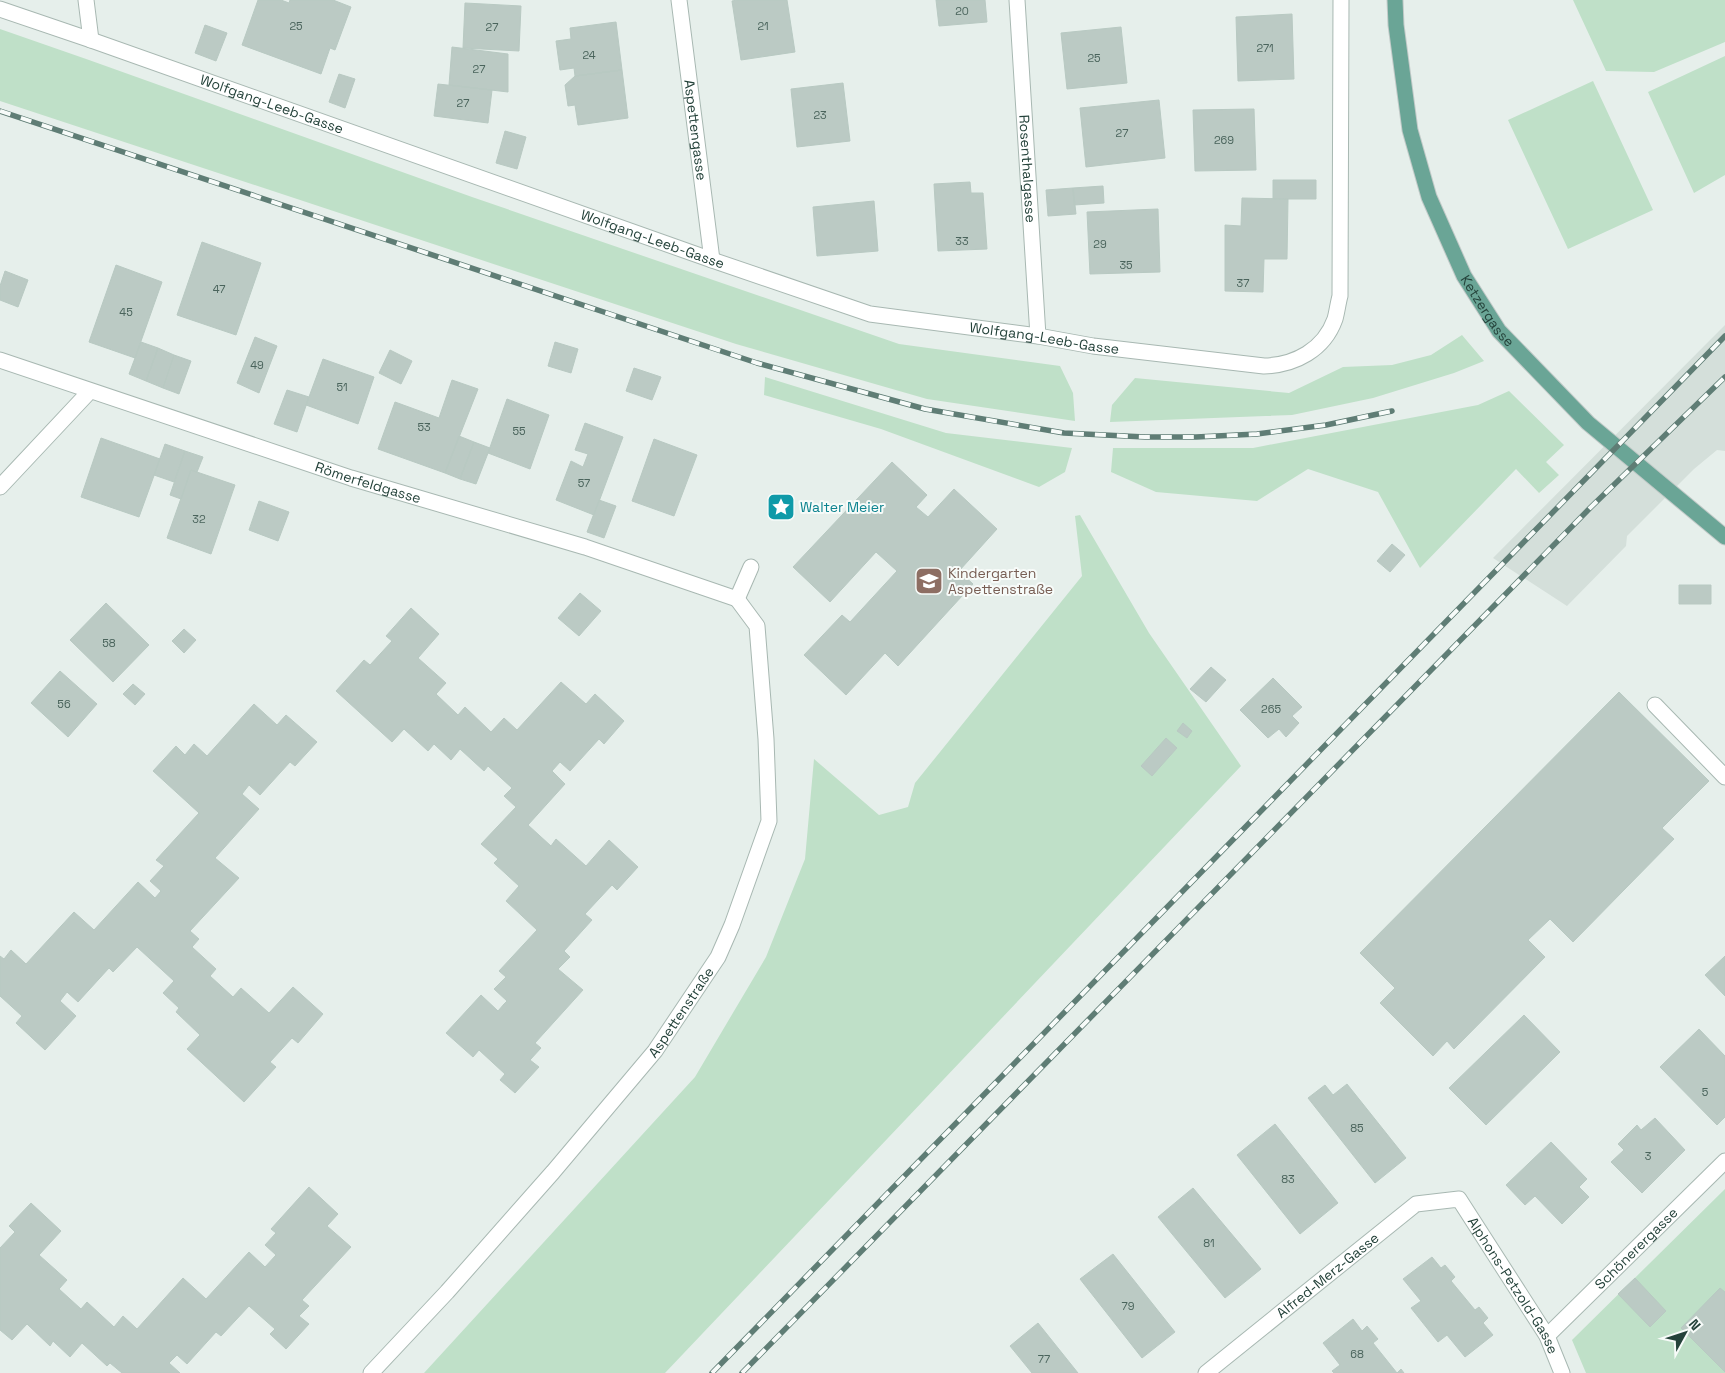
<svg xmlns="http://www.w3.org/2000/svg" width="1725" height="1373" viewBox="0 0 1725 1373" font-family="'Space Grotesk',sans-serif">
  <rect width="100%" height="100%" fill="#e6efeb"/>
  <!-- built -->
  <path fill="#d4dfda" d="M1725,325v126l-8,-1 -23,19 -67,67 -1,10 -59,60 -74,-48z"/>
  <!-- green -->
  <path fill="#bfe0c8" d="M1573,0h152v42l-71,30 -48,-1z
    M0,29l89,31 383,137 427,147 161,22 13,27 2,28 -148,-22 -191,-55 -736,-243z
    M1725,56v119l-31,18 -46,-101z
    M1593,81l60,129 -85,39 -60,-129z
    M1462,335l22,26 -30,12 -81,25 -81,17 -182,7 2,-17 23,-27 154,15 54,-26 49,-2 39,-10z
    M765,377l181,56 126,15 -7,24 -26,15 -158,-58 -117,-34z
    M1509,391l55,54 -18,17 13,13 -20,18 -23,-24 -96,99 -42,-76 -70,-23 -51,32 -101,-9 -45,-20 2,-24h140l225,-43z
    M1080,515l69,118 92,133 -576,607h-241l271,-296 71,-120 39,-98 9,-100 65,56 29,-8 7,-24 167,-207 -7,-60z
    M1725,1189v184h-139l-14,-33z"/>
  <!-- building -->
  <path fill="#bbcac4" stroke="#b8c9c2" d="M258,0h23l8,3 1,-3h43l18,7 -16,43 -5,-2 -9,26 -79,-29z
    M737,0h50l8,52 -54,8 -9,-59z
    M936,0h49l2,22 -48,4z
    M465,3l56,3 -2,45 -56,-3z
    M1292,14l2,65 -56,2 -2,-64z
    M616,22l6,48 -47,6 -1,-8 -14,2 -4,-29 15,-2 -1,-11z
    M205,25l22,8 -11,28 -21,-8z
    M1121,27l6,56 -60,6 -6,-56z
    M452,47l56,7v38l-59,-7z
    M622,70l6,48 -50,7 -3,-20 -7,1 -3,-21 10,-9z
    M339,74l16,5 -10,29 -16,-6z
    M843,83l7,58 -53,6 -6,-58z
    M438,84l54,6 -4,33 -54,-7z
    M1159,100l6,58 -79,9 -6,-59z
    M1254,109l2,61 -61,1 -2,-61z
    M505,131l21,6 -9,32 -21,-6z
    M1273,180h43v19h-43z
    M970,182l1,11h12l4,56 -49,2 -4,-67z
    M1103,186l1,17 -30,2 -1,-17z
    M1073,188l3,26 -28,2 -2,-26z
    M1242,198l46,1 -1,60h-23l-1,33 -38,-1v-66l16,1z
    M874,201l4,50 -61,5 -4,-49z
    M1158,209l2,63 -70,2 -3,-62z
    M202,242l59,21 -25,72 -59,-20z
    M116,265l46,17 -27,76 -46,-16z
    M5,271l23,9 -10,27 -18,-7v-14z
    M255,337l22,9 -18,47 -22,-10z
    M141,342l17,6 -12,33 -17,-7z
    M555,342l23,7 -7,24 -23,-7z
    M158,348l16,7 -11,33 -17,-7z
    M390,350l22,11 -11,23 -22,-11z
    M174,355l17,6 -12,33 -16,-6z
    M323,359l51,18 -16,47 -52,-19z
    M634,368l27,9 -9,23 -26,-9z
    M452,380l26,9 -33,84 -67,-24 17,-47 44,16z
    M287,390l22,7 -12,35 -23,-8z
    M507,399l42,16 -19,54 -42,-16z
    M585,423l38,14 -29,78 -38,-15 15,-39 12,6 5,-13 -13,-4z
    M459,436l15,6 -14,37 -15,-6z
    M101,438l59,21 -21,58 -58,-20z
    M654,439l43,16 -23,61 -42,-15z
    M474,442l16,6 -14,36 -16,-5z
    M165,444l20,7 -11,31 -20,-7z
    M185,451l18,6 -6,15 -6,-2 -10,29 -11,-4z
    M892,462l35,33 -11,12 12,10 26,-28 43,40 -38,42 14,13 -75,82 -13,-13 -39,42 -42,-40 38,-40 8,7 47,-51 -21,-19 -46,50 -37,-35z
    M191,470l44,15 -24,69 -44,-16z
    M599,500l17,6 -12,32 -17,-6z
    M259,501l30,11 -11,29 -29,-11z
    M1392,544l13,11 -15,17 -13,-11z
    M1679,585h32v19h-32z
    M580,593l21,18 -22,25 -21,-18z
    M106,603l43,42 -36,37 -43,-42z
    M411,608l28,26 -21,24 28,25 -10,11 22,21 7,-8 26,25 13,-14 13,12 44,-48 25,22 9,-10 29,27 -20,23 -5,-5 -29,32 -10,-9 -8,9 13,13 -37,41 23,21 5,-7 30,27 23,-26 29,27 -21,23 -5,-5 -27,29 7,6 -28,31 6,6 -12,12 25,21 -48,53 6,5 -11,12 9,7 -24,26 -15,-13 5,-6 -26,-24 -6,7 -27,-24 35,-38 17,16 6,-7 3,-3 -13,-12 12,-12 -7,-6 38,-41 -31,-29 13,-15 -25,-23 4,-4 -17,-15 35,-37 -12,-11 8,-8 -24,-22 -4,5 -24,-22 -9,11 -17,-16 -6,7 -24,-22 -12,13 -56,-51 28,-31 6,5 22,-24 -6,-5z
    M184,629l12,11 -12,13 -12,-12z
    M1211,667l15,13 -20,22 -16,-13z
    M60,671l37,33 -29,33 -37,-34z
    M1273,678l29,29 -10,9 7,7 -13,14 -7,-8 -11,9 -28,-28z
    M133,684l12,10 -10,11 -12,-11z
    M1619,692l90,89 -47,47 12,11 -101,103 -23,-23 -22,21 17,17 -91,92 -7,-8 -14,15 -53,-53 15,-15 -35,-35z
    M254,704l23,21 9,-10 31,27 -22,24 -5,-4 -30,33 -11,-10 -7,9 17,15 -44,49 24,20 -49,53 9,8 -7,8 24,22 -6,7 23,21 8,-9 28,25 24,-26 30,27 -25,29 -6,-5 -22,24 6,5 -32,35 -57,-53 13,-14 -24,-23 3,-4 -16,-15 11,-12 -37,-34 -24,25 -4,-4 -31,34 -11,-10 -7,9 16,15 -31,34 -29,-27 6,-7 -22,-20v-40l4,3 7,-9 15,14 48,-52 20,18 44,-48 17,16 6,-7 -11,-10 14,-15 -8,-6 43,-47 -46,-42 23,-25 9,9 9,-11 13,12z
    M1183,723l9,8 -5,7 -10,-7z
    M1166,738l11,10 -25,28 -11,-10z
    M1725,956v40l-20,-21z
    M1524,1015l36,37 -74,73 -37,-37z
    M1699,1029l26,27v61l-8,8 -57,-58z
    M1347,1084l59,74 -31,25 -67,-85 17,-13 8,10z
    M1655,1118l30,32 -43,43 -31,-31 13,-12 -6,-6 19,-19 4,5z
    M1275,1124l63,79 -38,31 -63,-79z
    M1551,1142l36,37 -8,8 10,10 -27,27 -27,-28 -10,9 -19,-20z
    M309,1187l29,27 -11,12 24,21 -49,53 7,6 -10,10 10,8 -23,25 -16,-15 5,-5 -26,-23 -28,30 -5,-4 -29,32 -10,-9 -8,8 11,10h-58l-12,-10 -3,3 -25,-23 -12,14 -17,-16 -3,5 -23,-22 -15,16 -12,-10v-82l15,-16 -6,-6 22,-23 30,28 -22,24 28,25 -8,9 22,20 6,-7 27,25 9,-11 14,13 46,-51 23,21 43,-47 16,15 11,-12 -11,-10 11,-12 -5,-4z
    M1193,1188l68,81 -36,29 -67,-81z
    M1113,1254l62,78 -33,26 -62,-79z
    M1432,1257l9,11 4,-3 10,12 -4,4 24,29 4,-3 9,11 -5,5 10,12 -28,22 -18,-22 -9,7 -27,-34 10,-7 -18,-22z
    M1635,1278l31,33 -16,16 -32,-33z
    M1720,1288l5,4v80l-44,-44z
    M1353,1319l9,12 5,-5 11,13 -5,4 24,30 4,-4 3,4h-70l-2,-2 8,-6 -17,-22z
    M1038,1323l40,50h-46l-22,-27z"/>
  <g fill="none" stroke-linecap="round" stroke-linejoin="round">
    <defs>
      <g id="minor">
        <path d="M86,0l5,40"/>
        <path id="s1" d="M679,0l33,260"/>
        <path id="s2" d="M1017,0l21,336"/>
        <path id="s3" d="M0,9l91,31 621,220 158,54 168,22 55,10 171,20c31,-1 60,-16 71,-47 2,-7 3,-16 5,-23l1,-296"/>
        <path id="s4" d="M0,360l351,118 234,69 152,52"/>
        <path d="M0,487l90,-96"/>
        <path d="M737,599l14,-32"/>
        <path d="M1655,705l70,72"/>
        <path id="s5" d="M1547,1336l178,-175"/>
        <path id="s6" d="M371,1373l76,-81 106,-120 102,-121 63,-94 14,-32 37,-104 -3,-82 -9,-113 -20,-27"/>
        <path id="s7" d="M1206,1373l210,-169 43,-5 88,137 15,37"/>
      </g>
      <g id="major">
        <path id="s8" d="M1395,0l1,25 14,105 19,67 35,79 35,55 89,92 137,114"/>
      </g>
    </defs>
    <!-- minor casing -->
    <use href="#minor" stroke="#a8b8b2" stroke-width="17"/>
    <!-- major casing -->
    <use href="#major" stroke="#c2cac8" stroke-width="17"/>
    <!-- minor -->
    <use href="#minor" stroke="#fff" stroke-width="15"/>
    <!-- major -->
    <use href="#major" stroke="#6aa596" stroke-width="15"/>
    <defs>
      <path id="rail" d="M0,111l757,252 168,46 139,24 81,4h51l61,-3 69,-9 66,-14
        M712,1373l1013,-1037
        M742,1373l848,-865 135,-131"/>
    </defs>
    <!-- rail casing -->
    <use href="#rail" stroke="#5f7d75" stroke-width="5.5"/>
    <!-- rail -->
    <use href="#rail" stroke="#f7fbf9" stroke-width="4" stroke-dasharray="11" stroke-linecap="butt"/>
  </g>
  <!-- icons -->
  <defs>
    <symbol id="sight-square" viewBox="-11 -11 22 22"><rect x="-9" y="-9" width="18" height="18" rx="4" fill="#0f9aa8" stroke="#f7fbf9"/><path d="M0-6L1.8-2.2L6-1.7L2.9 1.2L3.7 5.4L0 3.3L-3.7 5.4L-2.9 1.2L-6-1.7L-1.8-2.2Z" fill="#fff"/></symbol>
    <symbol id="school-square" viewBox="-11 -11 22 22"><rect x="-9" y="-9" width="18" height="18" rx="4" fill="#8d6e63" stroke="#f7fbf9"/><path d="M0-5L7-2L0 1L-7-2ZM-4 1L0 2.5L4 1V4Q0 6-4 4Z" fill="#fff"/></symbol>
  </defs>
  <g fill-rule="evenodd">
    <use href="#sight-square" x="765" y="491" width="32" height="32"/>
    <use href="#school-square" x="913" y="565" width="32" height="32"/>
  </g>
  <g text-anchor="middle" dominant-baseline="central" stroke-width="4" stroke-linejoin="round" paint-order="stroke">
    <!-- number labels -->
    <g font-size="11" fill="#4a645c">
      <text x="962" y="11">20</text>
      <text x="296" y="26">25</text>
      <text x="763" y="26">21</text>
      <text x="492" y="27">27</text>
      <text x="1265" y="48">271</text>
      <text x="589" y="55">24</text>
      <text x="1094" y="58">25</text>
      <text x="479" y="69">27</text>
      <text x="463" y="103">27</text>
      <text x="820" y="115">23</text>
      <text x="1122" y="133">27</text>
      <text x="1224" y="140">269</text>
      <text x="962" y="241">33</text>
      <text x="1100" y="244">29</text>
      <text x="1126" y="265">35</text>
      <text x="1243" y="283">37</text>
      <text x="219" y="289">47</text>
      <text x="126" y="312">45</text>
      <text x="257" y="365">49</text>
      <text x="342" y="387">51</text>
      <text x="424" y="427">53</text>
      <text x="519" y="431">55</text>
      <text x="584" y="483">57</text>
      <text x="199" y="519">32</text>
      <text x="109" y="643">58</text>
      <text x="64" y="704">56</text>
      <text x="1271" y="709">265</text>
      <text x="1705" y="1092">5</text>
      <text x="1357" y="1128">85</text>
      <text x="1648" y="1156">3</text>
      <text x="1288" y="1179">83</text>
      <text x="1209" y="1243">81</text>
      <text x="1128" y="1306">79</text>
      <text x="1357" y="1354">68</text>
      <text x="1044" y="1359">77</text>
    </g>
    <!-- street labels -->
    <g font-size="14" fill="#24423a" stroke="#f7fbf9">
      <text stroke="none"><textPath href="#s3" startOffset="288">Wolfgang-Leeb-Gasse</textPath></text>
      <text stroke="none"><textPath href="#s1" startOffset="131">Aspettengasse</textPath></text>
      <text stroke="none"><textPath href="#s2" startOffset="169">Rosenthalgasse</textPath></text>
      <text stroke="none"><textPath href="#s3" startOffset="692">Wolfgang-Leeb-Gasse</textPath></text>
      <text stroke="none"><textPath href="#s8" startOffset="329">Ketzergasse</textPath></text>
      <text stroke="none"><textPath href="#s3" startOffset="1098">Wolfgang-Leeb-Gasse</textPath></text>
      <text stroke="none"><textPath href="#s4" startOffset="388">Römerfeldgasse</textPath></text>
      <text stroke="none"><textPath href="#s6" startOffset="476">Aspettenstraße</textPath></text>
      <text stroke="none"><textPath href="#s5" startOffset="125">Schönerergasse</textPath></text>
      <text stroke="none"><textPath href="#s7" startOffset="156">Alfred-Merz-Gasse</textPath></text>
      <text stroke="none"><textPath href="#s7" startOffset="415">Alphons-Petzold-Gasse</textPath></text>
    </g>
    <!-- culture labels -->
    <g font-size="14" fill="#0d838f" stroke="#f7fbf9" text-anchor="start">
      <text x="800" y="507">Walter Meier</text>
    </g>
    <!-- education labels -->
    <g font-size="14" fill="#785e54" stroke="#f7fbf9" text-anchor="start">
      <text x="948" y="573">Kindergarten<tspan x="948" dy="16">Aspettenstraße</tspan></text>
    </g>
  </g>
  <!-- north arrow -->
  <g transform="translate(1685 1333) rotate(50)" stroke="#f7fbf9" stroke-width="4" paint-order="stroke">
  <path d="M0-4L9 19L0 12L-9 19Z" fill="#24423a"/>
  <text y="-8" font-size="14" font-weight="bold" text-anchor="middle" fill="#24423a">N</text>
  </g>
</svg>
